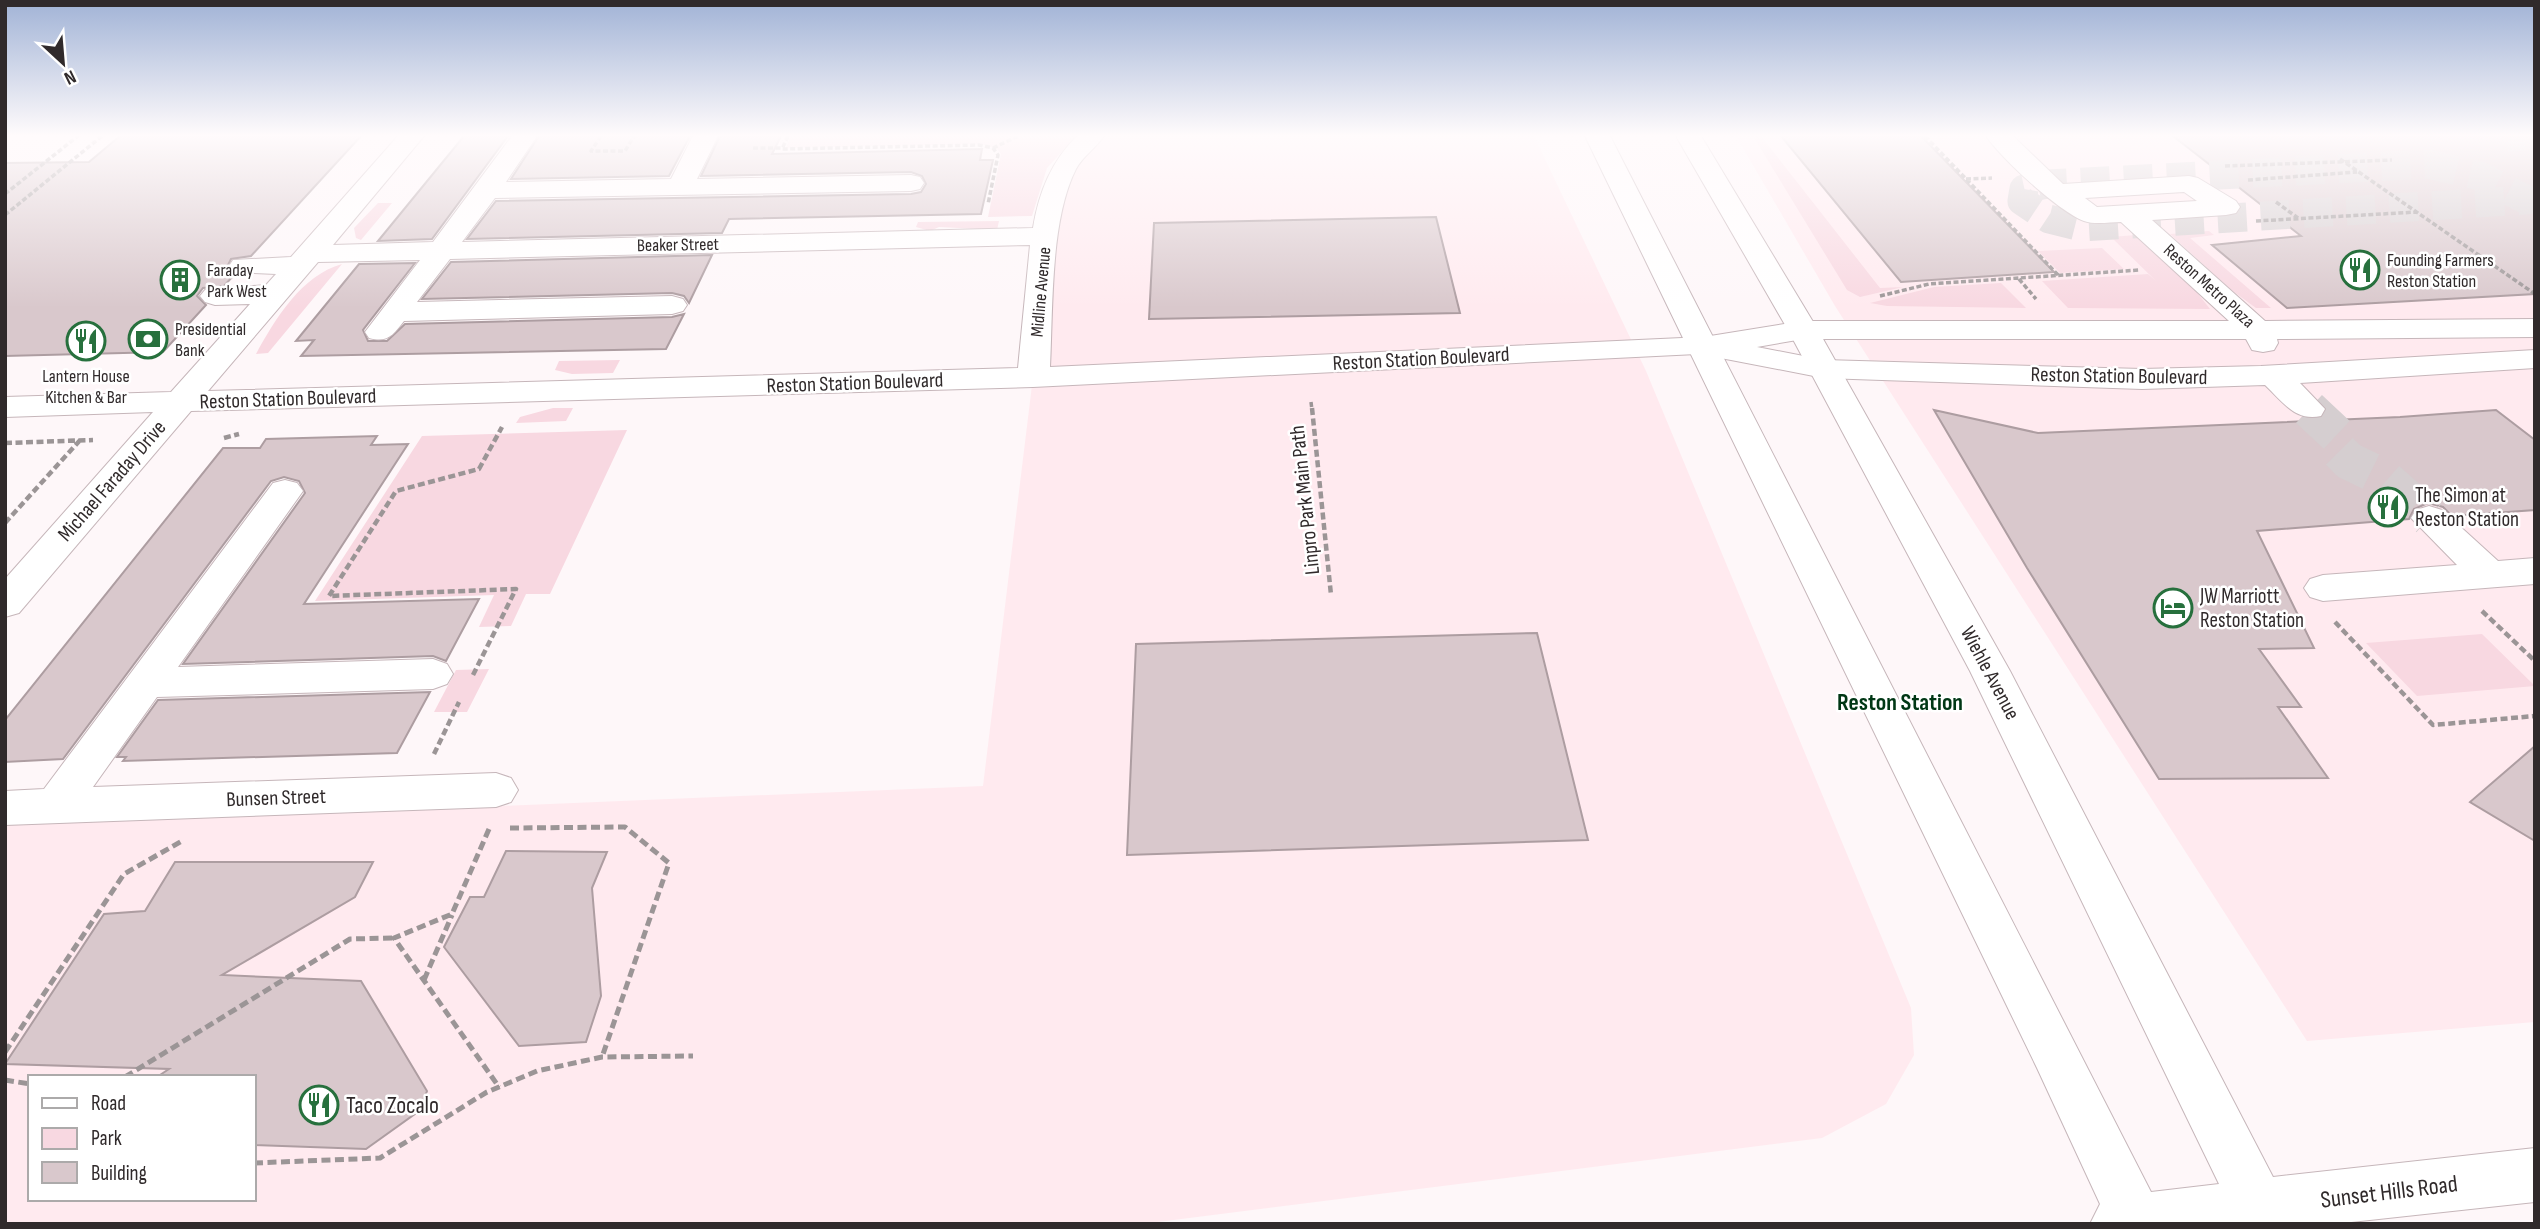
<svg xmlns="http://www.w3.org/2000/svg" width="2540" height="1229" viewBox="0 0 2540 1229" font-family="'Sofia Sans Condensed',sans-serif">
  <rect width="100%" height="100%" fill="#fef7f9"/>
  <!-- built -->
  <path fill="#ffeaef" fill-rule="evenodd" d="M1067,136h467l112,235 265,637 3,47 -28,49 -64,34 -680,86h-1137v-404l447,-12 531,-22 50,-409zM30,1077h224v122h-224z
    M1736,136h799v886l-228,19 -472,-735z"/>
  <!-- green -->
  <path fill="#f8d8e1" d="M791,136h285l-29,32 -15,48 -44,1 13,-63 -4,-5 -16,-5 -195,4z
    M1753,136h8l119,152 23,-1 -43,10 -13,-7z
    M378,203h14l-31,37 -5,-2 -2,-10z
    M999,221l-2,9 -58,-3 -9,4 -14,-4 2,-5z
    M2209,231l5,4 -24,3 81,70h-15l-26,-19 -60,-55z
    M2136,235l59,55 15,19 -142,-1 -26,-27 106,-7 8,7 -45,-44z
    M2102,248l22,21 -64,4 -22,-22z
    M342,264l-74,89 -12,1c19,-35 46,-79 86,-90z
    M2001,283l25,25 -139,-2 -17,-3 64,-16z
    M620,360l-7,13 -41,1 -17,-4 4,-9z
    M553,408h20l-7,13 -50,2 4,-6z
    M627,430l-77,164h-24l-15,32 -32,1 15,-32 -179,6 107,-165z
    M2482,634l53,52 -118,10 -51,-53z
    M489,669l-22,43h-33l22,-42z"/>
  <!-- building -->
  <path fill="#d9c8cc" stroke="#ad9da1" stroke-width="2" d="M120,136h241l-110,120 -20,3 -4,8 7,8 -10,11 -21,2 -6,8 9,9 -43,47 -158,4v-193l84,-1z
    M464,136h44l-76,103 -54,2z
    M539,136h151l-21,40 -158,3z
    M720,136h61l-9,18 210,-5 -2,11h13l-12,54 -252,5 -7,14 -255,6 29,-38 415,-7 10,-2 5,-8 -4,-8 -11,-4 -210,4z
    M1781,136h140l133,136 -153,10z
    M2173,136h362v158l-248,14 -75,-63 89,-9z
    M1436,217l24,96 -311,6 5,-96z
    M712,255l-23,48 -5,-7 -12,-3 -250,6 29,-37z
    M415,263l-52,67 5,11h19l18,-17 267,-7 12,-3 -18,35 -365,7 13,-16 -18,1 63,-77z
    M1934,410l104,23 362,-16 96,-7 39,30v70l-83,6 -9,-9 -15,-4 -14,6 -5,10 -152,12 57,117 -55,1 42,58h-23l50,71 -169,1 -132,-211z
    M377,436l-6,9 37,-1 -104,160 175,-5 -33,62 -13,-5 -250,8 122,-171 -6,-12 -15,-4 -13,4 -208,278 -58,3v-42l218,-272h37l6,-9z
    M1537,633l51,207 -461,15 9,-211z
    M430,692l-33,61 -274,8 3,-4h-9l41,-57z
    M2535,746v95l-65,-39z
    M506,851l101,1 -15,36 9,108 -15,46 -67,4 -75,-99 26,-50h14z
    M175,862h198l-18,35 -133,78 139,6 66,110 -8,20 -53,38 -112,-4v-68h-97l12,-8 -164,-5 99,-150 41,-3z"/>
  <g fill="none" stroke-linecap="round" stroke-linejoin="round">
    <!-- minor-tunnel-far1 -->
    <path stroke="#d5ced0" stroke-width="29" stroke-dasharray="29 14" stroke-linecap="butt" d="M2507,137l18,-1
      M2428,164l52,12 47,24 -446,27 -32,-8 -27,-18 2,-12 23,-5z"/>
    <!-- minor-tunnel -->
    <path stroke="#d5ced0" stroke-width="38" stroke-dasharray="38 18" stroke-linecap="butt" d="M2309,409l30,28 -1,13 11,11 35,17 45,40"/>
    <defs>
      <path id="minor" d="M398,136h26l-91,109 100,-3 79,-106h25l-31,46 165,-3 22,-43h25l-21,43 214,-4 9,2 4,6 -4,6 -9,2 -416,7 -33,44 571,-14c6,-36 18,-66 44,-92h27c-8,12 -21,20 -28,33 -26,51 -23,140 -26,198l654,-30 99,-16h426l-108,-99c-11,0 -26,3 -37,-1 -26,-10 -82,-62 -98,-85h27l50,48 126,-8 9,2 38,23 4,6 -4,6 -10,2 -74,5 113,101 270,-2v18l-258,2 1,4 -4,7 -11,2 -11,-2 -6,-11h-443l-46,8 67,13 318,9 119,-3 274,-16v18l-235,15 25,26 -4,7c-26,6 -39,-15 -56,-31l-123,4 -318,-11 -93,-18 -11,-2 -3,-5 -684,34 -842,24 -172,202 -14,4v-38l148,-167 -148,5v-20l166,-5 79,-88 -35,1 -10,-3 -5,-6 5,-6 61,-5 10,-11 -43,-2 -4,-6 4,-6 58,-3zM2184,192l13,9 -100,6 -12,-9zM1030,245l-12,123 -810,23 110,-129 102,-2 -55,72 4,6c19,5 24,-3 35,-17l268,-7 11,-3 4,-6 -4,-6 -11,-3 -255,6 33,-43z
        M285,480l12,3 6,8 -125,176 255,-8 14,5 6,10 -6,10 -14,5 -276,8 -64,90 403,-14 15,5 7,12 -7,12 -15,5 -491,18v-34l39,-2 229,-306z
        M2429,506l13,4 56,51 37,-3v26l-212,17 -13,-4 -6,-9 6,-9 13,-4 134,-10 -46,-47 5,-8z"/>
      <path id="major" d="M1585,136h25l541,1056 68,-8 -249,-513 -182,-341 -112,-194h25l117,194 192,341 263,506 262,-29v54l-202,22h-243l10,-20 -63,-136z"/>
    </defs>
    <!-- minor casing -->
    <use href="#minor" stroke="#c6b6ba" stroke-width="2"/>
    <!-- major casing -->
    <use href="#major" stroke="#c6b6ba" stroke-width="2"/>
    <!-- path-far2 -->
    <path stroke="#9b9596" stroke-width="3.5" stroke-dasharray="5 2.5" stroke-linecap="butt" d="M601,136l-10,15h34l9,-15
      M788,136l-6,13 197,-4 14,3 5,7 -10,49
      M1925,136l134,140
      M753,148h30
      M993,148l25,-12
      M2340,159l195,135
      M2225,166l167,-6
      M1966,179l26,-1
      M2248,180l109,-8
      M5,194l73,-58
      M2276,202l22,16
      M5,215l97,-79
      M2256,221l161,-9
      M2019,279l17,20
      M1880,296l49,-12 210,-14
      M1311,402l1,8"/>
    <!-- path-far1 -->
    <path stroke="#9b9596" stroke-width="4.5" stroke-dasharray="7 3.5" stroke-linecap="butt" d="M1312,408l19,187
      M224,438l15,-4
      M5,443l88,-3
      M5,523l77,-85
      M2482,611l53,50
      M2335,622l98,103 102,-9
      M473,675l43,-86 -187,7 67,-105 83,-22 23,-42
      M434,754l25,-52"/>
    <!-- path -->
    <path stroke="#9b9596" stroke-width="5" stroke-dasharray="9 4.5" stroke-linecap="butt" d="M510,828l115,-1 44,36 -67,194
      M489,829l-37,85 -58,24 105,149
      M424,980l28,-65
      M5,1052l119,-178 58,-33
      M125,1077l225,-138 44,-1
      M5,1080l25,4
      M254,1163l126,-5 107,-66 50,-21 65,-14 91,-1"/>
    <!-- minor -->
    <use href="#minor" fill="#fff" fill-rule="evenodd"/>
    <!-- major -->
    <use href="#major" fill="#fff" fill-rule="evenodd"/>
  </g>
  <!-- sky -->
  <linearGradient id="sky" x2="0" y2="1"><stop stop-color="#a1b3d6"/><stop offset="0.44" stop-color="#fffbfc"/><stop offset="1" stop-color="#fffbfc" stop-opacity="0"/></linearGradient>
  <rect width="2540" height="308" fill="url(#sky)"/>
  <!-- icons -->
  <defs>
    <symbol id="restaurant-ring" viewBox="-11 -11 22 22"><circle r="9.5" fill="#fff" stroke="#27703d" stroke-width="1.5"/><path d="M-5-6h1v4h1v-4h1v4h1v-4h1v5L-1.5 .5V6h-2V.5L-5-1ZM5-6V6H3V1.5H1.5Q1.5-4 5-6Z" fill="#27703d"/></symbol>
    <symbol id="building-ring" viewBox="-11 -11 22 22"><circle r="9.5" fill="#fff" stroke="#27703d" stroke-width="1.5"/><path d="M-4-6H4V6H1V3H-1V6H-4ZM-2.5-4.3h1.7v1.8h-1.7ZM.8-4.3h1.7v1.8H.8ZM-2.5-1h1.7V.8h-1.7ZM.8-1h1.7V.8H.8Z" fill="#27703d"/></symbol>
    <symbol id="bank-ring" viewBox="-11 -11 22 22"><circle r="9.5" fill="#fff" stroke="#27703d" stroke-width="1.5"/><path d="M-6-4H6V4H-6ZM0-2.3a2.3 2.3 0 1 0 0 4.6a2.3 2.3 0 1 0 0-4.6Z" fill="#27703d"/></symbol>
    <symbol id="hotel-ring" viewBox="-11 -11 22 22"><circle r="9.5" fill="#fff" stroke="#27703d" stroke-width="1.5"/><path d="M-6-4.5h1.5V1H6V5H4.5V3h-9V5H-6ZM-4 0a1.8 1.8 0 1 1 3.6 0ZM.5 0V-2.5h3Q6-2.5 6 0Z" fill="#27703d"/></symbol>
  </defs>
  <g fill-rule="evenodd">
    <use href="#restaurant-ring" x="2338" y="248" width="44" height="44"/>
    <use href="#building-ring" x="158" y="258" width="44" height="44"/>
    <use href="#bank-ring" x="126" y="317" width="44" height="44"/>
    <use href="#restaurant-ring" x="64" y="319" width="44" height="44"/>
    <use href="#restaurant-ring" x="2366" y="485" width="44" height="44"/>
    <use href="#hotel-ring" x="2151" y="586" width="44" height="44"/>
    <use href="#restaurant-ring" x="297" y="1083" width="44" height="44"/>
  </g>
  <g text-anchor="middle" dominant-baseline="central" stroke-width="5" stroke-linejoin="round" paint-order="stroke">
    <!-- far-street labels -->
    <g font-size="18" fill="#302a2b" stroke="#fff">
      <text transform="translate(678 245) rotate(-1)">Beaker Street</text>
      <text transform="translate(2209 286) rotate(42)">Reston Metro Plaza</text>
      <text transform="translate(1041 292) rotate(-85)">Midline Avenue</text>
    </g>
    <!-- far-poi labels -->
    <g font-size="18" fill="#302a2b" stroke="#fff" text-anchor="start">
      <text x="2387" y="260">Founding Farmers<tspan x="2387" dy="21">Reston Station</tspan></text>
      <text x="207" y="270">Faraday<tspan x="207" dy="21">Park West</tspan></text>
      <text x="175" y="329">Presidential<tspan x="175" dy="21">Bank</tspan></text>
      <text x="86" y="376" text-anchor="middle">Lantern House<tspan x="86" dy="21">Kitchen &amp; Bar</tspan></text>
    </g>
    <!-- street labels -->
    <g font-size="21" fill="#302a2b" stroke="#fff">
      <text transform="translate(1421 359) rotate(-3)">Reston Station Boulevard</text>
      <text transform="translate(2119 376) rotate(1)">Reston Station Boulevard</text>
      <text transform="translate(855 383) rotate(-2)">Reston Station Boulevard</text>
      <text transform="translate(288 399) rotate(-2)">Reston Station Boulevard</text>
      <text transform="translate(112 481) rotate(-49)">Michael Faraday Drive</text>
      <text transform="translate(1305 500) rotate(-96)">Linpro Park Main Path</text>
      <text transform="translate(1990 673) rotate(62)">Wiehle Avenue</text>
      <text transform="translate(276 798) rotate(-2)">Bunsen Street</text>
    </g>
    <!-- poi labels -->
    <g font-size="21" fill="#302a2b" stroke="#fff" text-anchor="start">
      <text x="2415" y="495">The Simon at<tspan x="2415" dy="24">Reston Station</tspan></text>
      <text x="2200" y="596">JW Marriott<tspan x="2200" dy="24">Reston Station</tspan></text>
    </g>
    <!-- quarter labels -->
    <g font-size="24" font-weight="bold" fill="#003715" stroke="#fff">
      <text x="1900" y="702">Reston Station</text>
    </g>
    <!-- near-poi labels -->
    <g font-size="24" fill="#302a2b" stroke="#fff" text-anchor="start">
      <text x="346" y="1105">Taco Zocalo</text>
    </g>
    <!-- near-street labels -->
    <g font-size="24" fill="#302a2b" stroke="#fff">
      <text transform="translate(2389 1192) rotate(-7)">Sunset Hills Road</text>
    </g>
  </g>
  <!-- border -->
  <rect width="2540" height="1229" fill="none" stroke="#302a2b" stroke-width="14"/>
  <!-- legend -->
  <rect x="28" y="1075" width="228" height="126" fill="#ffffff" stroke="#acaaaa" stroke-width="2"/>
  <rect x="42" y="1098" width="35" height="10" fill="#ffffff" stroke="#acaaaa" stroke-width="2"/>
  <text x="91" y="1110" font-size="21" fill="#302a2b">Road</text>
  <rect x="42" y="1128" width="35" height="21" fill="#f8d8e1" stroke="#acaaaa" stroke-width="2"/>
  <text x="91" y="1145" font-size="21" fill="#302a2b">Park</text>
  <rect x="42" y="1162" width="35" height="21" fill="#d9c8cc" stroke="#acaaaa" stroke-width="2"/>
  <text x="91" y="1180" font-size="21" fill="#302a2b">Building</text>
  <!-- north arrow -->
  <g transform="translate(63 63) rotate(154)" stroke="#ffffff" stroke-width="5" paint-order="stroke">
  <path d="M0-5L12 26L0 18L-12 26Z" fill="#302a2b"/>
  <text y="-10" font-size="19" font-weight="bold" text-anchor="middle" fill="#302a2b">N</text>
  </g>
</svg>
